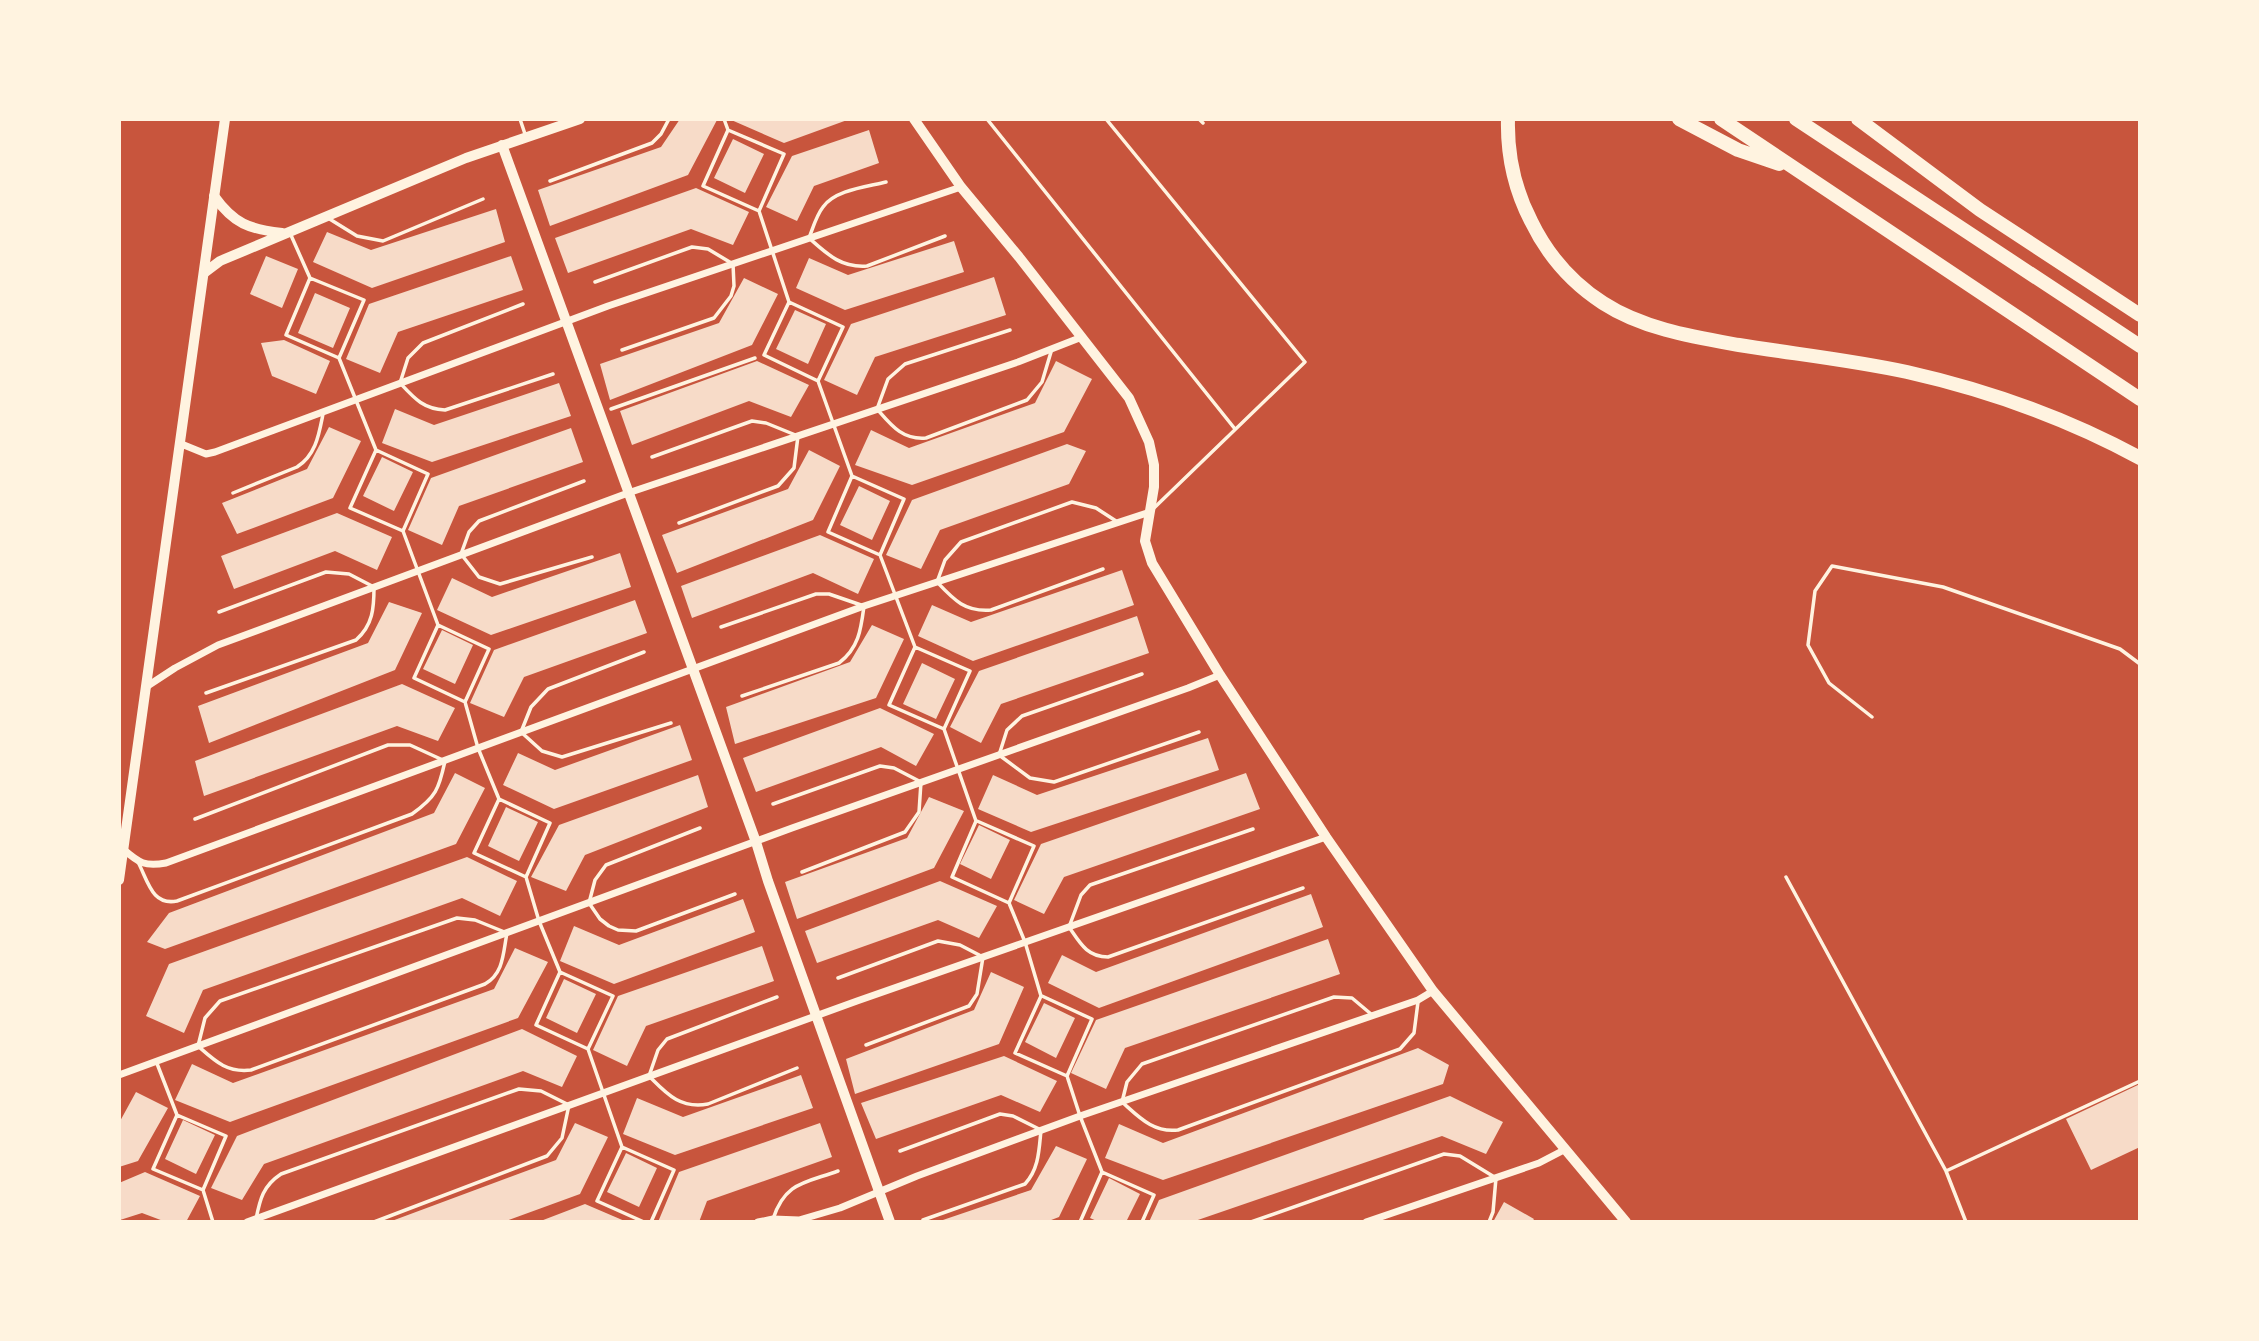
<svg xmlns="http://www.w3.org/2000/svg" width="2259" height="1341" viewBox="0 0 2259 1341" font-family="Signika,sans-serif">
  <rect width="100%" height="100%" fill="#c8553d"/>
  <!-- building -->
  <path fill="#f7dbc8" d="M680,119l37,1 -29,55 -138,51 -12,-36 123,-43z
    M729,119h121l-66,24z
    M869,130l10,33 -65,23 -17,35 -31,-14 26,-51z
    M733,139l31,15 -19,39 -31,-15z
    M696,188l53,24 -16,33 -42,-16 -123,44 -13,-35z
    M496,209l9,33 -133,46 -59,-26 14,-30 44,18z
    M954,241l10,31 -119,38 -49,-22 13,-30 39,17z
    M266,256l32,13 -16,39 -32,-14z
    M511,256l12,34 -125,42 -18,41 -34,-14 23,-55z
    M994,277l12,38 -131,42 -18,38 -33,-15 27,-56z
    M744,278l34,16 -26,51 -142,55 -10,-36 119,-41z
    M315,293l35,15 -17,40 -35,-15z
    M795,310l31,14 -18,40 -32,-15z
    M284,340l46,21 -14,33 -44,-18 -11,-33z
    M757,361l52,24 -18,32 -42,-16 -117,44 -12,-34z
    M1056,361l36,18 -28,53 -152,53 -57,-20 16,-35 38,18 126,-45z
    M559,383l12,33 -139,46 -50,-19 13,-34 39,16z
    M329,427l32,14 -28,57 -96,36 -15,-31 85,-34z
    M571,428l12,34 -124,44 -17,39 -34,-15 23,-52z
    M1067,444l19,7 -17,33 -129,46 -19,39 -35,-14 26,-55z
    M809,450l31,16 -27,54 -136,53 -15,-38 126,-46z
    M382,457l31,15 -19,39 -31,-15z
    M859,486l31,15 -18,39 -32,-15z
    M337,513l55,24 -15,33 -42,-19 -101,38 -13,-33z
    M820,535l54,24 -16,35 -45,-21 -121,45 -11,-32z
    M620,553l11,34 -140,48 -54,-25 15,-32 40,19z
    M1122,570l12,35 -161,56 -55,-25 14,-31 39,17z
    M635,600l12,33 -123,44 -20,40 -34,-14 24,-53z
    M389,602l33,11 -27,57 -186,73 -11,-37 170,-63z
    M1137,616l12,37 -148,51 -20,39 -31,-16 29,-56z
    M872,625l32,14 -28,59 -141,46 -9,-37 124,-45z
    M442,630l31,15 -18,39 -32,-15z
    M922,663l33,16 -19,40 -33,-15z
    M402,684l53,24 -17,33 -41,-15 -193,70 -9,-35z
    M880,708l54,26 -18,32 -35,-19 -125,45 -13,-34z
    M680,725l12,35 -138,49 -51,-24 15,-32 37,17z
    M1208,738l11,32 -188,62 -53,-23 15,-34 44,20z
    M455,773l30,15 -29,56 -291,105 -18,-7 22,-29 265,-100z
    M1246,773l14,36 -196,68 -20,37 -30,-14 27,-56z
    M698,775l10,32 -123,48 -19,36 -35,-14 28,-52z
    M929,797l35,14 -30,57 -137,51 -12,-37 122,-44z
    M506,807l32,15 -19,39 -31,-15z
    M979,825l31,15 -19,39 -31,-15z
    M467,857l50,24 -17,35 -38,-18 -259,92 -19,43 -38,-17 23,-52z
    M940,881l57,25 -18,32 -41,-18 -121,43 -12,-32z
    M1311,894l12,33 -224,81 -51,-25 14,-28 34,17z
    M743,899l12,33 -141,52 -54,-23 14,-35 45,19z
    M1328,939l12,35 -215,74 -19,41 -35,-16 25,-53z
    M762,946l12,35 -128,45 -19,40 -34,-16 25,-54z
    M515,948l33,14 -30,56 -288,104 -55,-22 17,-36 41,19 261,-94z
    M991,972l33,15 -25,57 -144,50 -9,-35 128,-49z
    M564,979l32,15 -19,39 -31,-15z
    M1044,1003l31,15 -19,40 -31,-16z
    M522,1029l55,27 -15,31 -39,-16 -259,93 -22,36 -31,-12 26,-52z
    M1418,1048l31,17 -6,19 -280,96 -58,-22 14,-34 44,19z
    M1004,1056l53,25 -17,31 -39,-17 -125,44 -15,-36z
    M801,1075l12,33 -138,47 -52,-21 14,-36 46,19z
    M2140,1084v63l-49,23 -25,-51z
    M136,1092l32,16 -30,53 -19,6v-44z
    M1450,1096l53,26 -17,32 -44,-18 -250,86h-43l10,-22z
    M183,1120l32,15 -19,39 -31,-15z
    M575,1123l33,14 -28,57 -77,28h-114l167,-62z
    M820,1123l12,34 -125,44 -8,21h-41l21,-50z
    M1056,1146l31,13 -28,58 -13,5h-109l94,-32z
    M626,1153l31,15 -18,39 -32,-15z
    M145,1172l55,24 -14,26h-20l-24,-9 -22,7 -1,-37z
    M1109,1178l31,16 -14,28h-27l-9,-4z
    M1504,1202l30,17 -2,3h-39z
    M585,1204l42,18h-89z"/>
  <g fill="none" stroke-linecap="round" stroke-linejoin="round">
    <!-- path -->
    <path stroke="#fff3e0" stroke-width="3.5" d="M611,409l144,-51"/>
    <!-- service -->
    <path stroke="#fff3e0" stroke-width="3.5" d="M520,119l6,18
      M724,119l4,11 -25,56 56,25
      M987,119l248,310
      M1106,119l199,243 -151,146
      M1199,119l4,4
      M728,130l56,24 -25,57 30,91 -25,53 54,26
      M550,181l102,-38 9,-9 8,-15
      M886,182c-20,5 -51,8 -63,25 -7,9 -10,21 -14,31 18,16 32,30 58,28l78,-30
      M328,218l29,18 26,5 100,-42
      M290,233l20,45 54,22 -25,58 37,92 52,24 -25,57
      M310,278l-24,57 53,23
      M595,282l97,-35 16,2 25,15 1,22 -3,10 -17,22 -92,32
      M789,302l54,25 -25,54 34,95 -24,56 52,23
      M523,304l-100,39 -15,15 -8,25c14,15 23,26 45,27l108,-36
      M1010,330l-105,34 -17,15 -11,30c14,16 25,31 49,29l101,-38 15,-18 9,-30
      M376,450l-26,58 53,23 35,94 -24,53 51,24
      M652,457l100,-36 14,2 32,13 -4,32 -16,18 -99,37
      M852,476l52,23 -24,56 35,92 55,24 -26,58 32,92 -24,56 57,26 16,39 16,54 -26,57 52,23
      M584,481l-105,40 -10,11 -8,22 18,23 21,7 92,-27
      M233,493l64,-26c19,-12 22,-33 26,-53
      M1103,569l-112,41c-26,2 -37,-10 -54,-28l8,-22 16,-18 111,-40 24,6 20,13
      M438,625l51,24 -24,53 13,46 21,51 51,24 -24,54 13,44 21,51 53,24 -25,53 34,98 -25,54 47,21
      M721,627l95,-33h13l35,12c-3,23 -5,42 -25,57l-97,33
      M915,647l-26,58 55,24
      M644,652l-96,37 -17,18 -10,25 21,19 20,6 109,-34
      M1142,674l-120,42 -15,14 -8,25 31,23 24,4 145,-50
      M206,693l150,-53c17,-15 18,-32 18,-53l-25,-13 -23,-2 -107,40
      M1872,717l-43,-34 -21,-38 7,-54 17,-25 111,21 177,62 20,15
      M499,799l-25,54 52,24
      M773,804l107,-38 14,2 27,14 -2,30 -14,20 -103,40
      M977,821l57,25 -25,57
      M700,828l-94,37 -11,15 -6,23 11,16 9,7 9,4 18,1 99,-37
      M1253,829l-163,56 -9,10 -12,32c11,16 18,30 39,30l195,-69
      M138,862c10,19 14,44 39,39l235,-87c24,-17 27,-25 33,-53l-35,-16h-22l-193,74
      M1786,877l160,294 20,51
      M457,918l18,2 32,13c-4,20 -3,40 -22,51l-234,86c-24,3 -36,-9 -53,-24l7,-28 15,-17z
      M560,972l-24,53 52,24
      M838,978l100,-37 22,4 23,12 -6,37 -8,12 -103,39
      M1042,996l50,23 -25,57 13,40 22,56 52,23 -12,27
      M777,997l-110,42 -9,11 -9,26c18,18 31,33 59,28l89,-36
      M1371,1014l-19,-16 -18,-1 -192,67 -15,18 -5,20c17,15 31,31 56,28l222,-81 14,-16 4,-31
      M156,1061l21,54 49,21 -23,54 10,32
      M177,1115l-24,54 50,21
      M622,1147l52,23 -23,52
      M900,1151l100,-37 13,2 28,14c-2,20 -2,39 -16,54l-102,36
      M1946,1171l194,-90
      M773,1219c12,-37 32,-36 65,-48
      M260,1222l-4,-3c4,-20 7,-33 25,-45l238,-85 22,2 28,14 -7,33 -15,18 -173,66
      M1080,1222l22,-50
      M1251,1222l193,-68 16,2 36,22 -3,34 -4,10"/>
    <!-- minor -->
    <path stroke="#fff3e0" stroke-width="7" d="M179,443l27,11 9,-2 393,-146 353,-119
      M146,687l29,-19 43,-23 410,-152 390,-131 64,-25
      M123,849c16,14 22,18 43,14l698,-257 286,-94
      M119,1075l673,-247 396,-140 32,-13
      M247,1222l610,-221 469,-164
      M758,1222l15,-3 26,1 41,-12 77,-32 163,-60 338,-116 15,-9
      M1366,1222l173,-59 25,-13"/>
    <!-- tertiary -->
    <path stroke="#fff3e0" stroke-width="10" d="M914,119l47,68 58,70 110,141 20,44 5,23v22l-9,54 7,22 68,112 106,162 107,154 193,231
      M502,145l254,697 12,39 122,341
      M214,196c20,28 35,33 68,37
      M204,273l16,-12 246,-103 114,-39"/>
    <!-- secondary -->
    <path stroke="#fff3e0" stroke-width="10" d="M119,880l106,-761"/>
    <!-- motorway -->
    <path stroke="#fff3e0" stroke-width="14" d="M1508,119c-1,37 6,69 23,102 16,33 41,62 72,82 40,26 91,34 136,42 56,9 113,15 168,27 80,18 161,47 233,86
      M1679,119l59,31 41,14
      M1721,119l419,280
      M1796,119l344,227
      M1858,119l122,91 160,105"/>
  </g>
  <!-- border -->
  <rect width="2259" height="1341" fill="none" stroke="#fff3e0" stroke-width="242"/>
</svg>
